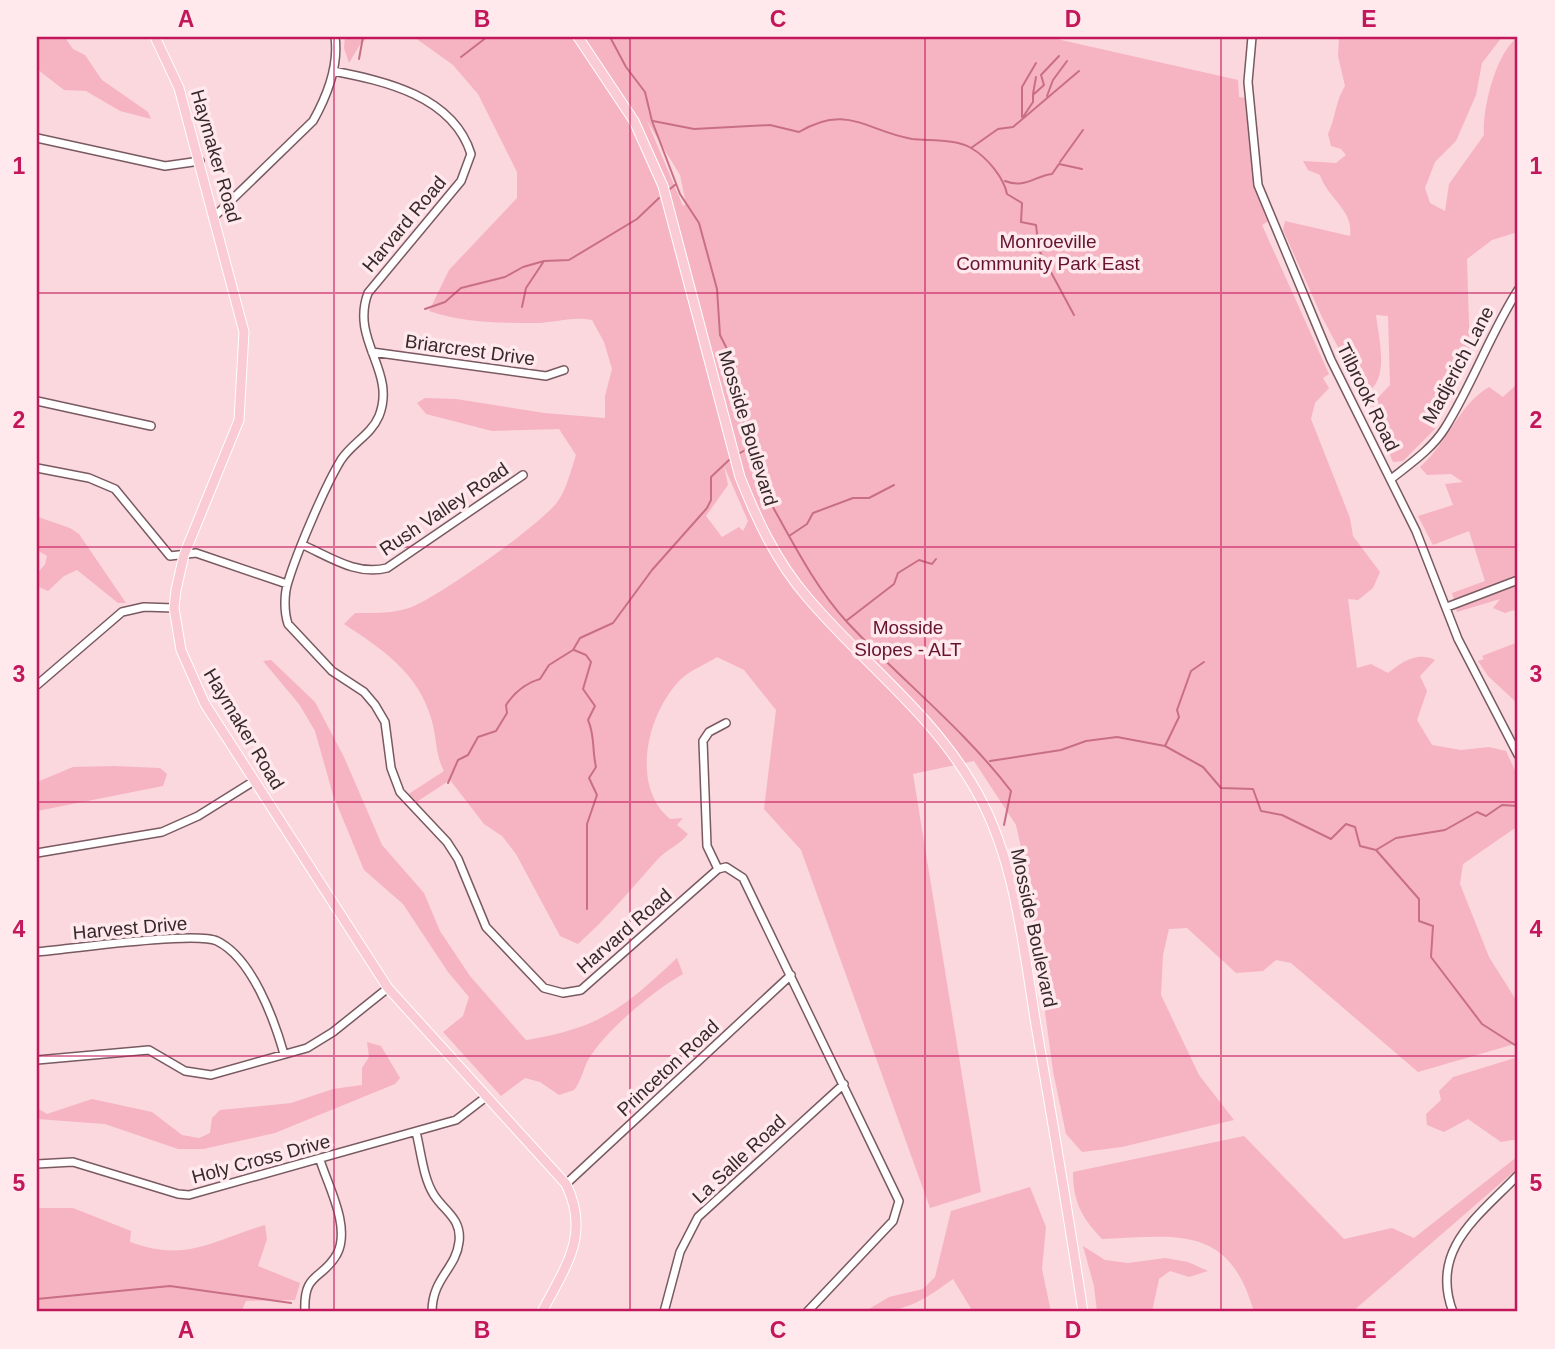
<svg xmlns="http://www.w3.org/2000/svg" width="1555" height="1349" viewBox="0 0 1555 1349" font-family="Arial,sans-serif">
  <rect width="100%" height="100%" fill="#fbd7de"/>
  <!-- green -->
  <path fill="#f6b4c2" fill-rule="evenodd" d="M37,37l29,2 7,10 12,6 17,25 46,32 3,7 -31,-8 -34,-20 -22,-1 -27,-21z
    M345,37h24l-8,6 -12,20 -5,-15z
    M414,37h634l190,43 1,17 11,2 8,86 14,34 -10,6 67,149 -6,4 6,10 -14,15 -4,16 39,99 3,18 27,36 -7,16 -15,12 -10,-1 9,69 14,-4 17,9c14,-11 29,-22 47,-13l-15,16 7,15 -10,29 15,25 29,5 28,-3 17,4 12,26v49l-55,38 -3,20 29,73 29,46v40l-100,29 -127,-109 -15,-3 -13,11 -27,2 -49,-45 -18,1 -6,26 -2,40 38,80 35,45 -112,27 -40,5 -16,-18 -13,-63 -28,-207 -9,-39 -42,-64 -61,13 68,418 -51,16 -129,-358 -37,-41 12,-99 -32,-40 -27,-13c-11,7 -28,14 -37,23 -33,34 -50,106 -10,139l13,-1 -6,7 11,9c-8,11 -21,15 -30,25 -26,29 -50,58 -80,85l-18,-8 -44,-82 -14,-18 -18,-12 -34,-44 -35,23 -8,-8 37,-24c-9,-16 -7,-35 -13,-53 -13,-45 -49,-69 -87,-94l11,-11c20,0 40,1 59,-7 28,-12 128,-82 144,-105 9,-13 13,-31 18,-46l-17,-26 -67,2 -66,-17 -9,-11 8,-5 31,1 88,14 61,5v-22l7,-27 -8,-27 -12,-22c-18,-4 -36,2 -54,3 -36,0 -75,0 -109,-12l20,-41 68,-72v-26l-39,-78 -25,-29zM647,121l33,54 6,29 -3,2zM724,466l24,55 -5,10 -4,-4 -17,10 -16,-21 22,-31z
    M1339,37h163l-20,26 -6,32 -20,46 -21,21 -10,26 5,15 15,8 4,-27 35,-49c-2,-26 12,-83 34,-98v195l-26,8 -25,19 3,97 -36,74 -31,31 -10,1 -21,-48 1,-11 17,-18 -2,-69 -12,-1c3,26 15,68 -13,79l-41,-77 -39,-87 2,-9 65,15c4,-26 -22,-37 -30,-61l-12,-5 -5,-9 33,2 10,-8 -5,-6 -10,-3 -3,-12c8,-17 7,-32 17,-48l-7,-30z
    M1518,383v235l-4,-8 -9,3 -12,-5 7,-9 -43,13 -5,-19 33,-12 -16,-50 -36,14 -15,-29 35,-11 -8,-21 18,-2 -12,-8 -24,1 -7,-8c27,-23 39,-63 69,-80l14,10z
    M38,517l32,11 9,6 47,69h-8l-41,-33 -13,6 -16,15 -9,-4 -2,-13 8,-10 2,-8 -10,-6z
    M1518,642v62l-30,-28 -10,-15 6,-2 -2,-3z
    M271,660l44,42 29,55 38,88 42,48 16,38 30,45 56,64c75,-12 97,-32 151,-82l6,16c-30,17 -78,57 -95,86 -5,10 -7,21 -14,30l-15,5 -19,-13 -15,-4 -24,18 -58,-64 20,-16 6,-19 -21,-25 -45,-68 -39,-34 -31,-75 -18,-64 -16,-27 -36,-43z
    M114,766l46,2 7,6 -4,12 -126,25v-29l36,-15z
    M367,1042l14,4 19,32 -5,6 -120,49 -72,16h-25l-73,-25 -68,-5v-11l10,6 45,-15 60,13 30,23 17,3 11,-5 2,-15 8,-8 71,-7 42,-14 29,-4v-17l7,-11z
    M1518,1057v82l-17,3 -33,-23 -24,13 -17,-7 -1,-11 15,-14 -2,-9 14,-14z
    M1244,1136l100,103 48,-11 22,10 104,-82v12l-166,144h-98c-25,-88 -76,-76 -152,-73 -20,-21 -29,-37 -29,-67z
    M1030,1187l16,40 -4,42 9,43h-78l-20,-33c-33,24 -48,33 -89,33l25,-15 34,-8 12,-12 16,-66z
    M37,1208h36l58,23 -1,11c57,21 83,-2 135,-17l2,14 -9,27 42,17 -5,17 -49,1 -4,9 4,2h-209z
    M1083,1246l22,14 23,3 37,-5 23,4 20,9 -19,6 -19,-6 -11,8 -7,33h-55l-3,-26z"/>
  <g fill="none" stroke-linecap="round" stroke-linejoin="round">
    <!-- stream -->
    <path stroke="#c96f85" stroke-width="2" d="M610,37l16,30 19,25 7,29 28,73 19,29 18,66 3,46 16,32 4,48 25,51 5,25 -1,9c23,41 46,87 78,122 53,57 116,106 164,169l-7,34
      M461,57l26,-20
      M359,59l4,-22
      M1033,94l3,-17
      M1047,96l6,-16 14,-19
      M1022,117v-30l14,-24
      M1023,117l10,-15v-7l11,-10 -3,-10 18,-19
      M653,121l41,8 76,-4 29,7c48,-29 67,-1 113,7 18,2 44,0 59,9 16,9 33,30 36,46l15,9 -1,19 15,3 3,25 35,65
      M971,148l27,-19 15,-2 66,-56
      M1060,162l23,-32
      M1005,181c19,8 30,-5 47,-7l7,-10 23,5
      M670,189l6,-5
      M522,307l4,-19 18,-27
      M425,309l20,-7 16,-14 44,-11 18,-10 21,-6 25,-1 68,-41 22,-21
      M740,453l14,-8
      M789,536l18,-12 6,-11 40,-15h16l25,-13
      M846,621l48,-37 4,-11 21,-13 13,4 4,-5
      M574,650l12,5 5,7 -8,27 12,17 -7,14c7,15 4,30 8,47l-7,11 8,17 -10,29v85
      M1165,746l14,-29 -2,-7 14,-39 13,-9
      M990,761l71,-11 25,-9 31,-4 48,9 38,21 18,21 32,1 8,22 21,4 49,24 15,-15 9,3 5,19 16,4 43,49v22l14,5 -2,31 51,67 36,23
      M448,783l10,-23 10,-5 10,-18 18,-6 11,-18 -1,-8c8,-12 20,-22 34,-26l9,-14 24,-15 7,-12 33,-15 39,-53 55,-62 4,-8v-23l18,-17
      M1376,850l20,-12 49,-8 32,-18 9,4 16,-11 16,1
      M37,1299l133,-13 121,17"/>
    <defs>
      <path id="minor" d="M1252,37l-4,45 10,103 73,175 85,171 42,108 60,116
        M333,71c52,10 120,25 138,83l-10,27 -93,112c-18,48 29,78 11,123 -8,19 -27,27 -38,44 -16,26 -44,92 -53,122 -4,12 -4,30 0,42l44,47 32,21 11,13 10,17 6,46 9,24 47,50 11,17 28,68 58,61 19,5 18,-3 137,-121 8,-2 17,11 156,323 -6,20 -86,91
        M37,138l128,28 35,-5
        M215,216l98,-95c14,-25 26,-55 22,-84
        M372,352l174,24 18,-6
        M37,401l114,25
        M37,468l52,10 26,11 55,67 26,-3 91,31
        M1391,479c19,-15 41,-30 54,-51 28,-45 45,-94 73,-138
        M303,545c27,12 54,31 84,23l136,-93
        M1447,607l71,-27
        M37,685l85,-73 22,-5 30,1
        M37,853l125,-21 36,-16 56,-35
        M718,869l-11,-23 -4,-105 6,-9 17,-9
        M37,952c32,-3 158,-21 180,-11 35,17 57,78 67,113
        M37,1060l112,-10 36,21 26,4 96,-27 26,-16 55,-44
        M416,1132c5,19 7,46 18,63 11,17 28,24 25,47 -3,27 -27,36 -27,70
        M37,1164l36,-2 105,32 11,1 267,-75 30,-23
        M566,1184l225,-209
        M305,1312c-2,-41 17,-31 32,-58 14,-27 -9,-68 -17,-94
        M664,1312l16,-60 18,-35 146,-133
        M1453,1312c-24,-63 26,-96 65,-137"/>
      <path id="major" d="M155,37l24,51 65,244 -5,88 -55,135 -8,35 -2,18 7,42 24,54 183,284 178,196c25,51 -1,83 -24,128
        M578,37l56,84 29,65 77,291c17,43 36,84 67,120 53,63 121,113 164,185 45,72 52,166 66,249 16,93 32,187 46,281"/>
    </defs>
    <!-- minor casing -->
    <use href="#minor" stroke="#795a61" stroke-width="10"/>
    <!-- major casing -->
    <use href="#major" stroke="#fff" stroke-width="11"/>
    <!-- minor -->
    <use href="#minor" stroke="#fff" stroke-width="7"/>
    <!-- major -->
    <use href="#major" stroke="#facbd5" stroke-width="9"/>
  </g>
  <!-- grid -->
  <path fill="none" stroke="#c2185b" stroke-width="2" stroke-opacity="0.55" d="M334,37v1275M630,37v1275M925,37v1275M1221,37v1275M37,293h1481M37,547h1481M37,802h1481M37,1056h1481"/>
  <g text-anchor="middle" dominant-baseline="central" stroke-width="7" stroke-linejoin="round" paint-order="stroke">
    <!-- street labels -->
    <g font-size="19" fill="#36292b" stroke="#ffe9ed">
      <text transform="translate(216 156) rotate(74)">Haymaker Road</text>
      <text transform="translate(404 224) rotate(-50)">Harvard Road</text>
      <text transform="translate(470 350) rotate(8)">Briarcrest Drive</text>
      <text transform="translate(1458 365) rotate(-62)">Madjerich Lane</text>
      <text transform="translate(1368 397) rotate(64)">Tilbrook Road</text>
      <text transform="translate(748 428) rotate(73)">Mosside Boulevard</text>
      <text transform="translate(444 509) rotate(-34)">Rush Valley Road</text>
      <text transform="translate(244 729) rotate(59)">Haymaker Road</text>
      <text transform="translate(130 928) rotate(-5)">Harvest Drive</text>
      <text transform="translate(1034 928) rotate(78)">Mosside Boulevard</text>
      <text transform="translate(624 931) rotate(-41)">Harvard Road</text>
      <text transform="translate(668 1068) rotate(-43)">Princeton Road</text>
      <text transform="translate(261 1159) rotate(-15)">Holy Cross Drive</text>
      <text transform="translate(739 1159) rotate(-43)">La Salle Road</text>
    </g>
    <!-- park labels -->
    <g font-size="19" fill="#661330" stroke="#ffe9ed">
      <text x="1048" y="241">Monroeville<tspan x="1048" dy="22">Community Park East</tspan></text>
      <text x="908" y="627">Mosside<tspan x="908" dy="22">Slopes - ALT</tspan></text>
    </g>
  </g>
  <!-- border -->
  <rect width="1555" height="1349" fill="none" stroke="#ffe9ed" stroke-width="77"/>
  <rect x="38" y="38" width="1478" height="1272" fill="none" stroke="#c2185b" stroke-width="2.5"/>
  <g font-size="23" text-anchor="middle" font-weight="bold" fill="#c2185b">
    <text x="186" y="27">A</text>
    <text x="482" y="27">B</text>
    <text x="778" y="27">C</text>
    <text x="1073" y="27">D</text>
    <text x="1369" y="27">E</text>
    <text x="19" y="174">1</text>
    <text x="1536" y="174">1</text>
    <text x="19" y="428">2</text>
    <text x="1536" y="428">2</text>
    <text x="19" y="682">3</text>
    <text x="1536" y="682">3</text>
    <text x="19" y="937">4</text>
    <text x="1536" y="937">4</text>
    <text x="19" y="1191">5</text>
    <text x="1536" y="1191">5</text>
    <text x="186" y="1338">A</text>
    <text x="482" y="1338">B</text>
    <text x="778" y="1338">C</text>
    <text x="1073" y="1338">D</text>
    <text x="1369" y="1338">E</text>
  </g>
</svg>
